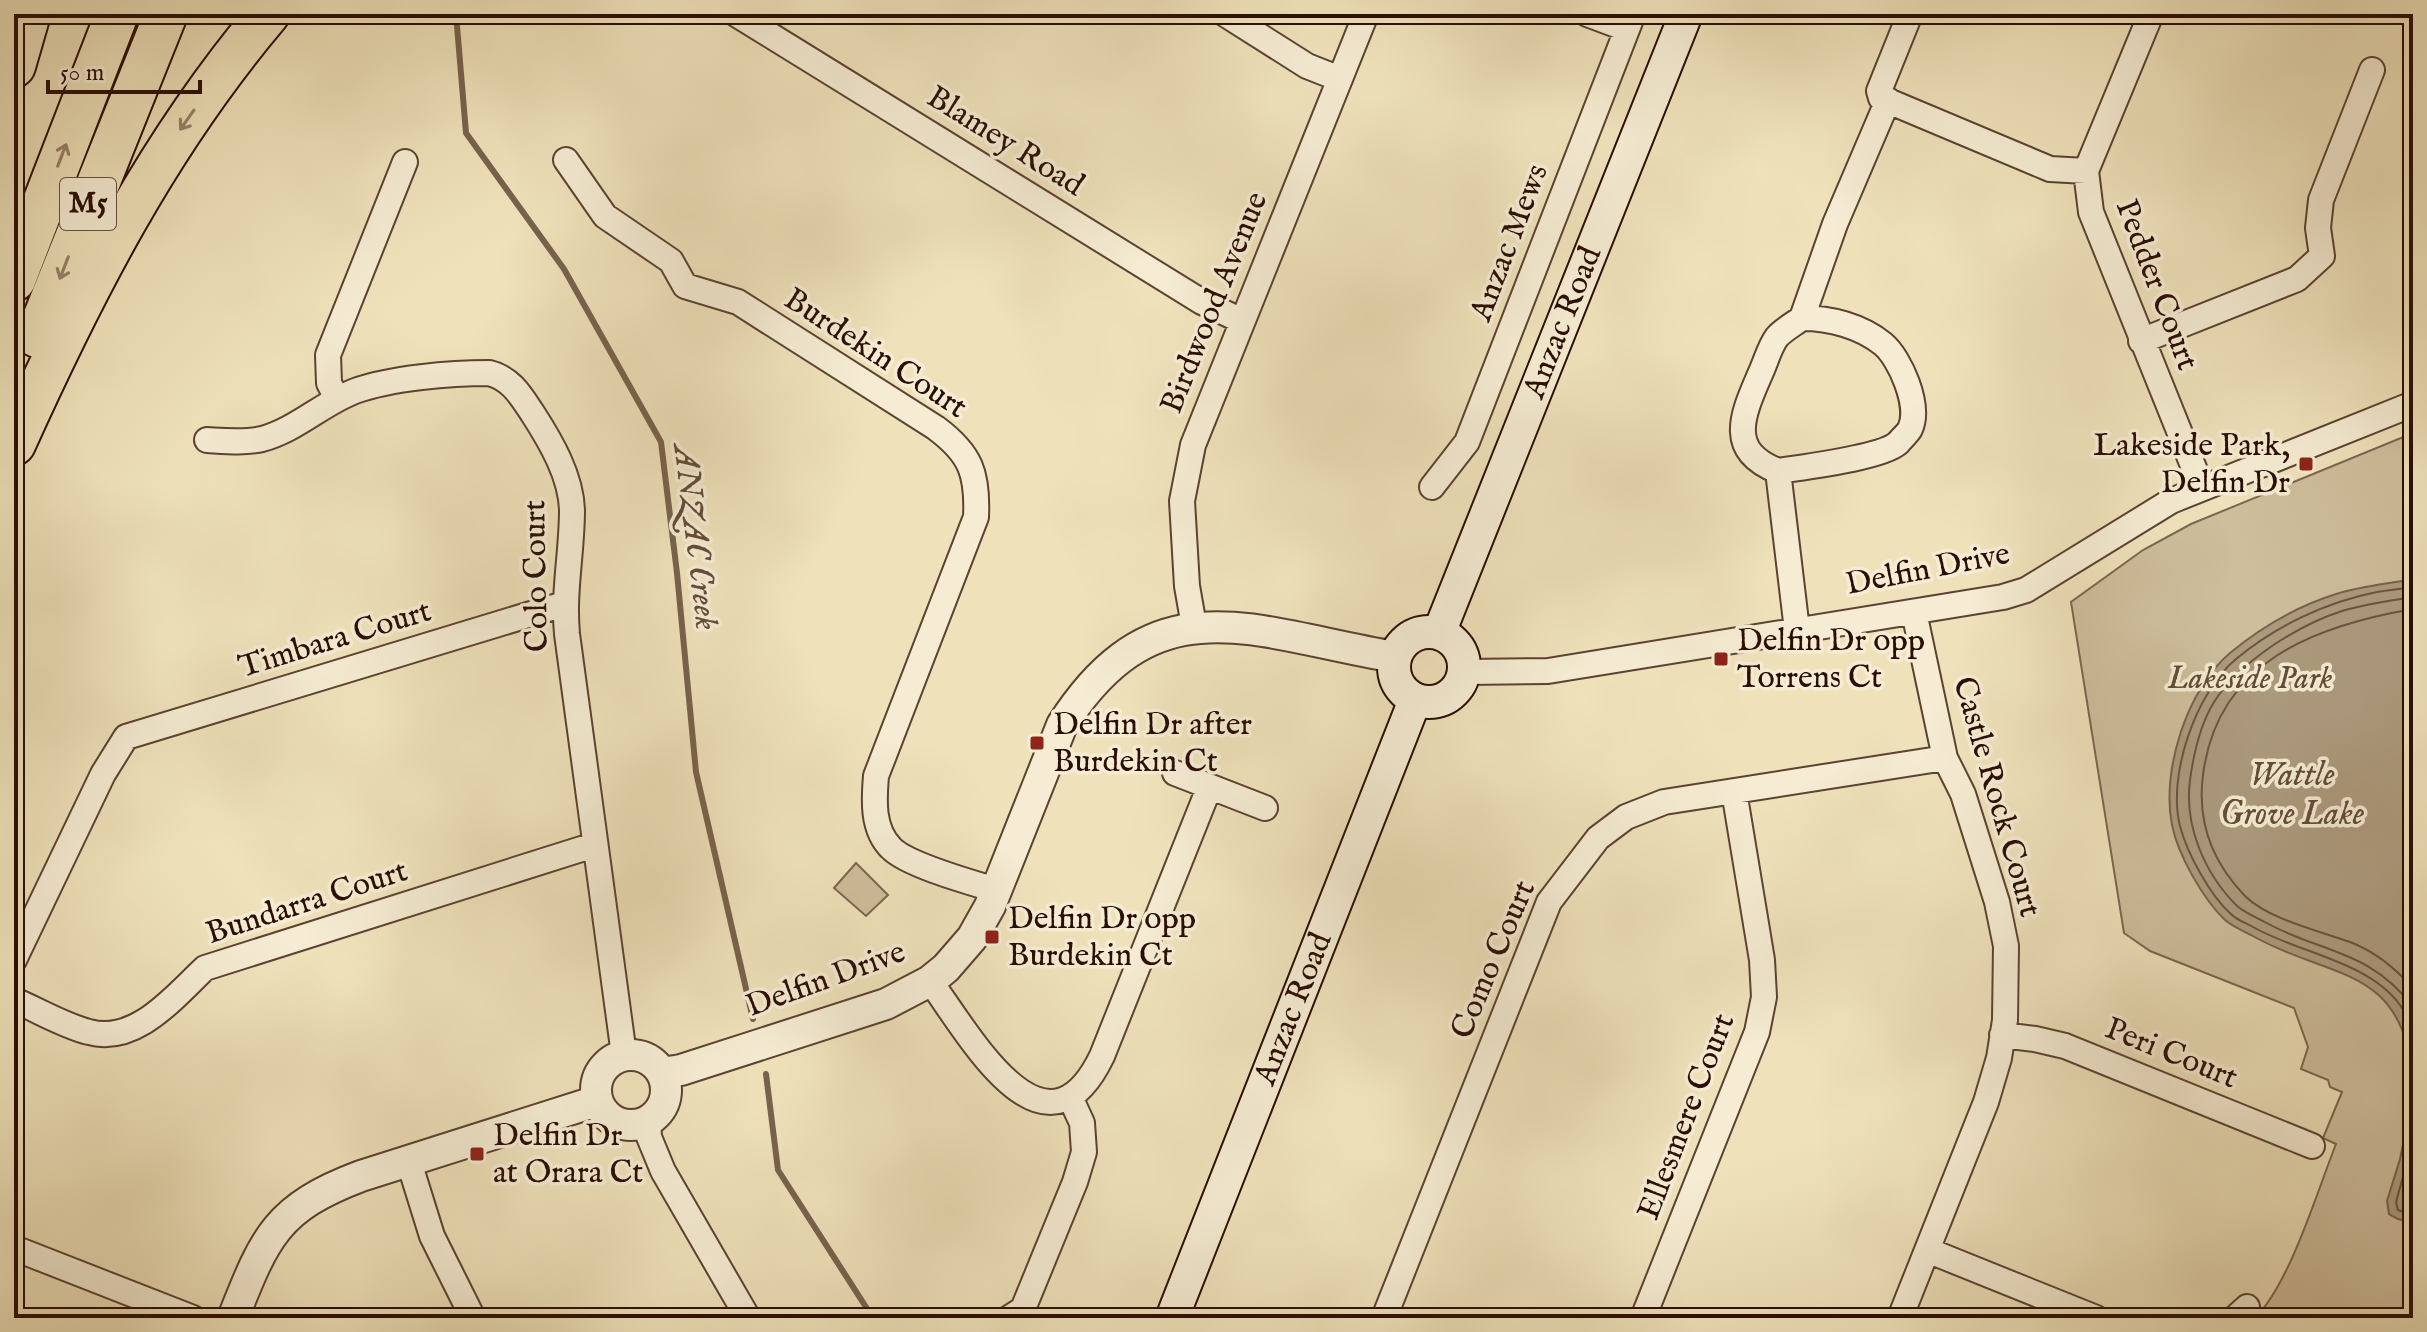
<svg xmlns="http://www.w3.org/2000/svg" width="2427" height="1332" viewBox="0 0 2427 1332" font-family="'IM FELL English',serif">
  <rect width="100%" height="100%" fill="#efe2bb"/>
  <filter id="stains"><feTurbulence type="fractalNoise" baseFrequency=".0025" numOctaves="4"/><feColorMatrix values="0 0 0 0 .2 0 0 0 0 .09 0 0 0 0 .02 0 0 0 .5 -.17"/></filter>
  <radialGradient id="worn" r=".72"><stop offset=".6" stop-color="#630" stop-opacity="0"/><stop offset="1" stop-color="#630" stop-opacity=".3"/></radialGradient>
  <!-- green -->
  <path fill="#cebe9c" stroke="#7c6650" stroke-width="2" d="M2413,433v850h-8l-3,35h-147c35,-35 62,-126 81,-174l-13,-6 19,-46 -12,-5 -2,-7 -27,-11 7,-22 -14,-39 -144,-57 -26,-18 -53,-331 72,-52 48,-26z
    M856,863l32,32 -22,21 -32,-28z"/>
  <!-- water -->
  <path fill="#ac9a7d" stroke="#78624d" stroke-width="2" d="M2413,579v496c-13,-112 -84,-95 -162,-140 -8,-4 -19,-9 -26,-15 -22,-21 -47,-65 -53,-95 -11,-54 15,-136 58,-172 30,-25 68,-47 106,-59 25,-8 51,-10 77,-15z
    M2413,1096v127l-15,-4 -9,-5 -2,-13 13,-42z"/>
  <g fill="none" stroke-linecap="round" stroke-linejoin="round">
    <!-- shore -->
    <path stroke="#6b5440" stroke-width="2" d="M2413,587c-12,2 -24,3 -36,5 -51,10 -101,34 -141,67 -40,33 -69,117 -56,167 7,27 30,70 52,89 5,5 14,8 21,12 47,27 122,35 151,84 4,7 6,16 9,23
      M2413,597c-24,4 -48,7 -71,14 -25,8 -49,21 -70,35 -55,38 -73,68 -82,134 -6,45 14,93 47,126 7,6 18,11 26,15 56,32 107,28 150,86
      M2413,609c-99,17 -196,53 -210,166 -6,46 9,87 42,121 23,23 74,35 105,46 24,9 46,27 63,46
      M2413,1141l-17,61 2,8 15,5"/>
    <!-- stream -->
    <path stroke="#78624d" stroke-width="6" d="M456,14l10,119 98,136 97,173 16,131 19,199 57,247
      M766,1074l12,96 95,148"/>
    <defs>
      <path id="minor" d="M736,14l466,288 40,19
        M1225,14l82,52 33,13
        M1587,14l40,15
        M1910,14l-31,77 2,7 169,71 36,2
        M2151,14l-65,157 5,41 111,276
        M566,160l39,56 66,45 14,25 53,16 198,126c35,26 42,46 40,89l-100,259c-2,24 -4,53 15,72 16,17 82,35 105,42
        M1802,318l33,-94 53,-124
        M2141,341l156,-62 25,-23 -4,-28 3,-28 51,-130
        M337,399l-8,-16 -1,-28 77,-193
        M207,440c18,1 38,3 55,-1 34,-9 61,-36 93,-48 36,-13 96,-18 134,-18 22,5 32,23 44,41 18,28 38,62 39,96 0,42 -9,82 -5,124l57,421
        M1778,471c25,-4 103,-13 120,-28 3,-4 10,-10 12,-14 11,-23 -10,-71 -27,-85 -22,-18 -53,-26 -81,-26 -8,6 -19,12 -25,19 -7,9 -11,24 -16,35 -17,40 -37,78 17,99l19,159
        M1432,487l35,-45 166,-428
        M1194,626l-7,-40 -5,-85 11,-56 173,-431
        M1465,672l83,-1 455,-74 23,-7 145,-89 242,-97
        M1175,773l90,35
        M14,960l89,-186 23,-37 438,-133
        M930,981c39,53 115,193 172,75l107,-268
        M14,1000c24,10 50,26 75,32 47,13 86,-36 116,-64l389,-123
        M2002,1035l33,4 30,7 247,100
        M648,1121l1,16 14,34 85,147
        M409,1162l23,74 41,82
        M14,1248l179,70
        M1927,1250l169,68
        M1009,1318l14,-9 52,-127 9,-30 -2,-29 -11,-24
        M1384,1318l165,-416 49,-64 28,-21 38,-15 281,-44
        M1643,1318l114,-286 7,-35 -2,-37 -28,-169
        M1900,1318l86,-216 13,-44 6,-38 1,-74 -9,-44 -34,-108 -18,-36 -31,-146
        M2235,1318l12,-11"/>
      <path id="tertiary" d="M596 1090a35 35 0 1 1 70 0a35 35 0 1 1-70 0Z
        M662,1073l19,-3 205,-66 44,-23 16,-13 26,-30 18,-32 72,-181c94,-147 193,-91 333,-68
        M233,1318c32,-81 43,-110 128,-142l236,-75"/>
      <g id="secondary">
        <circle cx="1429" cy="667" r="35"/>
        <path id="s1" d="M1439,633l247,-619"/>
        <path id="s2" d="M1172,1318l243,-618"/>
      </g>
      <path id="motorway" d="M14,66l15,-52
        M14,280l103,-266
        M37,336l129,-322
        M14,444c70,-155 144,-300 254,-430"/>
    </defs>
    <!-- minor casing -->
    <use href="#minor" stroke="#5b4232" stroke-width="28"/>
    <!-- tertiary casing -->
    <use href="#tertiary" stroke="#5b4232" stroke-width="34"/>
    <!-- secondary casing -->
    <use href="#secondary" stroke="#2a0d04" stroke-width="36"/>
    <!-- motorway casing -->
    <use href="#motorway" stroke="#2a0d04" stroke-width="46"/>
    <!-- minor -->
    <use href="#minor" stroke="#f5ecd3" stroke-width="24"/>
    <!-- tertiary -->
    <use href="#tertiary" stroke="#f5ecd3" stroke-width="30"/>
    <!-- secondary -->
    <use href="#secondary" stroke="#f5ecd3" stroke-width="32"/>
    <!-- motorway -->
    <use href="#motorway" stroke="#efe2bb" stroke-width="42"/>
  </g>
  <!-- one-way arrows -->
  <defs><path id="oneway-shaft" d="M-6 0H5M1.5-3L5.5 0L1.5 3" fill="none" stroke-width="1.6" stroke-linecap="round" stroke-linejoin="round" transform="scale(2)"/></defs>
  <g stroke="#968269">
    <use href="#oneway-shaft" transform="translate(187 120) rotate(125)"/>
    <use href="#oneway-shaft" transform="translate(62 155) rotate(-69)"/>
    <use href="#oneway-shaft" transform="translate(64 268) rotate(111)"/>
  </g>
  <!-- markers -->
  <g fill="#8f2418" stroke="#f5ecd3" stroke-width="3">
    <rect x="2298" y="456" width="16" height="16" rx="4"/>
    <rect x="1713" y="651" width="16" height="16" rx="4"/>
    <rect x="1029" y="735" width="16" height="16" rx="4"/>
    <rect x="984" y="929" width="16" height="16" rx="4"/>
    <rect x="469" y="1146" width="16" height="16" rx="4"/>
  </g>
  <g text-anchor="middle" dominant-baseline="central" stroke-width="7" stroke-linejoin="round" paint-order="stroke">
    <!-- shield labels -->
    <rect fill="#f5ecd3" stroke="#675042" stroke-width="2" x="60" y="178" width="56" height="52" rx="6"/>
    <g font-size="30" font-weight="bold" fill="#2a0d04">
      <text x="88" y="204">M5</text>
    </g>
    <!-- street labels -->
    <g font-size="32" fill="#2a0d04" stroke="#f5ecd3">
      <text transform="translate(1005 142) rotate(32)">Blamey Road</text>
      <text transform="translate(1510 243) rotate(-69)">Anzac Mews</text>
      <text transform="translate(2156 285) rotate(69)">Pedder Court</text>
      <text transform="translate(1215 303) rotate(-68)">Birdwood Avenue</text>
      <text stroke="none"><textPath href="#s1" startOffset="334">Anzac Road</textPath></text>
      <text transform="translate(875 354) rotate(33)">Burdekin Court</text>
      <text transform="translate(1928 570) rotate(-11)">Delfin Drive</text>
      <text transform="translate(537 576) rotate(-91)">Colo Court</text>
      <text transform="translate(335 640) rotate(-17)">Timbara Court</text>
      <text transform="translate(1996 797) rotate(74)">Castle Rock Court</text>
      <text transform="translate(307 903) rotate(-18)">Bundarra Court</text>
      <text transform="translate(1494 960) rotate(-67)">Como Court</text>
      <text transform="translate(826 980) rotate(-20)">Delfin Drive</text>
      <text stroke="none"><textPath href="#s2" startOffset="332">Anzac Road</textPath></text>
      <text transform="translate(2171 1054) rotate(22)">Peri Court</text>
      <text transform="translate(1687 1117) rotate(-69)">Ellesmere Court</text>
    </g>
    <!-- poi labels -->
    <g font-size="32" fill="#2a0d04" stroke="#f5ecd3" text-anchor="start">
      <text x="2290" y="446" text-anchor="end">Lakeside Park,<tspan x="2290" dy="37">Delfin Dr</tspan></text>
      <text x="1737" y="641">Delfin Dr opp<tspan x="1737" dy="37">Torrens Ct</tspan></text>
      <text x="1053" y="725">Delfin Dr after<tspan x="1053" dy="37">Burdekin Ct</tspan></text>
      <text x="1008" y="919">Delfin Dr opp<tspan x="1008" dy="37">Burdekin Ct</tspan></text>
      <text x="493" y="1136">Delfin Dr<tspan x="493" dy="37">at Orara Ct</tspan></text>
    </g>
    <!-- park labels -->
    <g font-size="32" font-style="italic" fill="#634b39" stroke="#f5ecd3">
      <text x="2250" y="679">Lakeside Park</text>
    </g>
    <!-- water labels -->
    <g font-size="34" font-style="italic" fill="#644c3a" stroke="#f5ecd3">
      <text transform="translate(695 537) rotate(83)">ANZAC Creek</text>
      <text x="2292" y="775">Wattle<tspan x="2292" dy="39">Grove Lake</tspan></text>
    </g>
  </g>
  <!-- margin -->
  <rect width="2427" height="1332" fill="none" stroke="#efe2bb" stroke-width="48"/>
  <rect x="16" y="16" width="2395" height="1300" fill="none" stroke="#2a0d04" stroke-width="4"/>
  <rect x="24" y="24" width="2379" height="1284" fill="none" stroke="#2a0d04" stroke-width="2"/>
  <!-- scale -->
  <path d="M48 80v12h152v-12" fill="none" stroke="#2a0d04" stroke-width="4"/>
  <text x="60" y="80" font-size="24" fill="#2a0d04" stroke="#f5ecd3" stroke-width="6" paint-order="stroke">50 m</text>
  <rect width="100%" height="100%" filter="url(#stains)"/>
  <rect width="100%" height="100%" fill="url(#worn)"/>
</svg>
